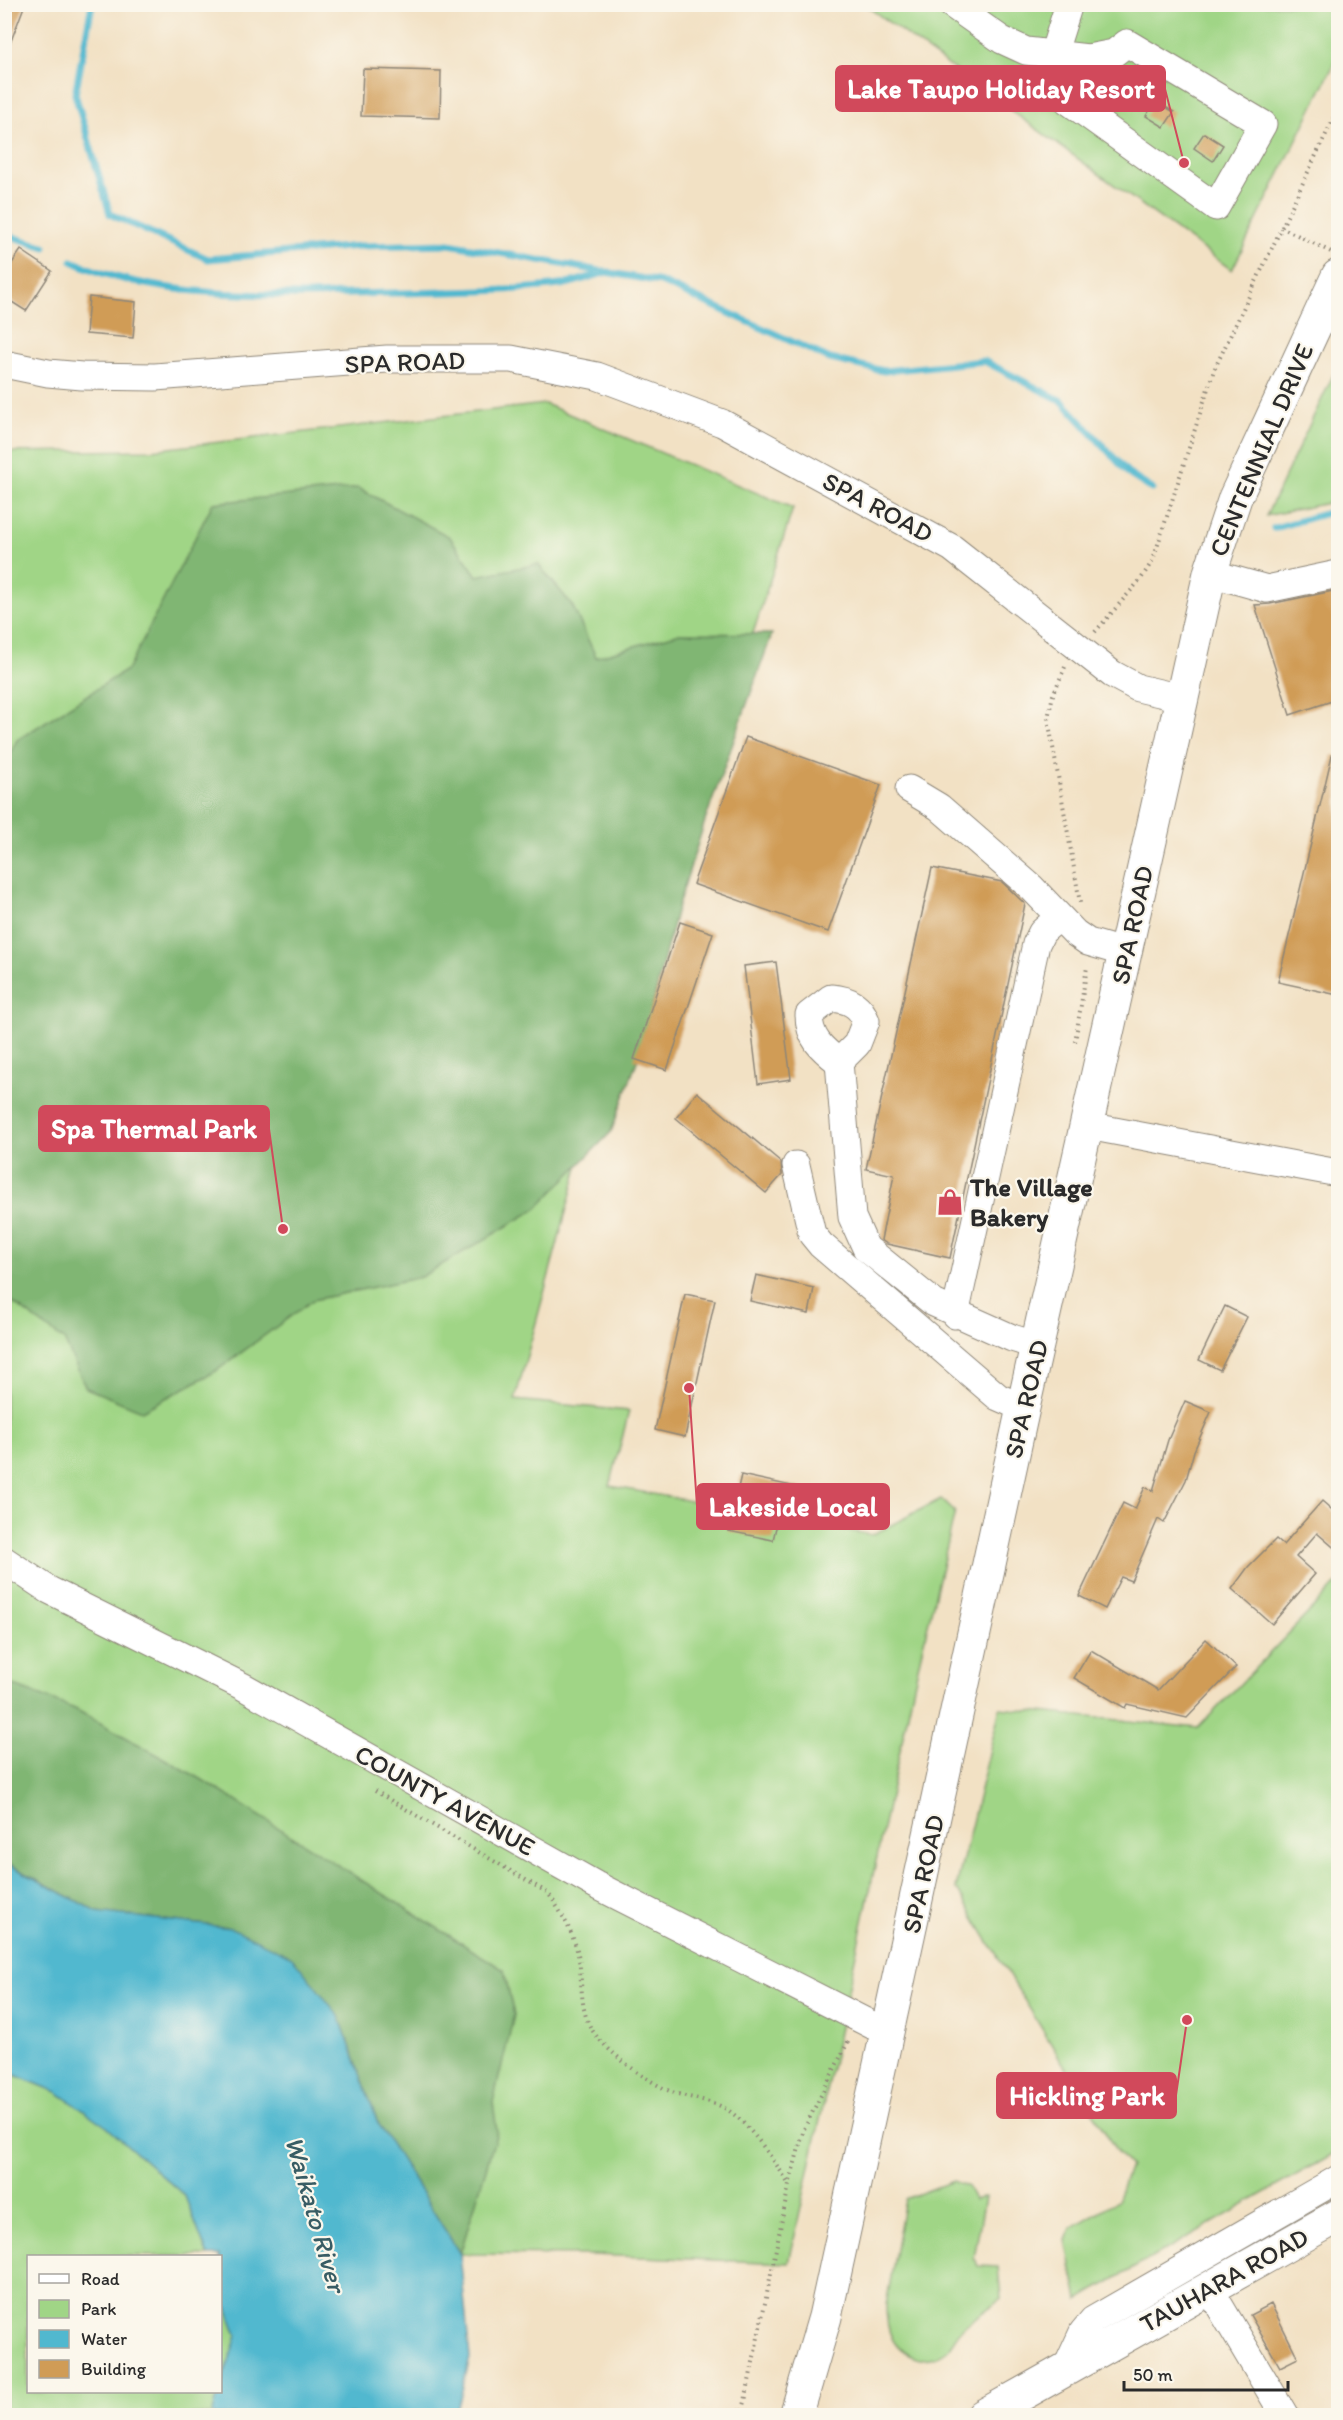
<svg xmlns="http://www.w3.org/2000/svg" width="1343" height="2420" viewBox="0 0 1343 2420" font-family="Itim,sans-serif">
  <rect width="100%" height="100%" fill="#fbf7ec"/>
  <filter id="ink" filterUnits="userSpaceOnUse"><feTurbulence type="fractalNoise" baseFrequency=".0167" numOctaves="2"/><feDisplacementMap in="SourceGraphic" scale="12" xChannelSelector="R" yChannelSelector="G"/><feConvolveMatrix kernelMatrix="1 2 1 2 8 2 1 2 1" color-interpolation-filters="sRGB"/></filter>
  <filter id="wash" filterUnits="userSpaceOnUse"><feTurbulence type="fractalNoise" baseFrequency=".008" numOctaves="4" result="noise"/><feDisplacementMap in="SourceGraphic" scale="24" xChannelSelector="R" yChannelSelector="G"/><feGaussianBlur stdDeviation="1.35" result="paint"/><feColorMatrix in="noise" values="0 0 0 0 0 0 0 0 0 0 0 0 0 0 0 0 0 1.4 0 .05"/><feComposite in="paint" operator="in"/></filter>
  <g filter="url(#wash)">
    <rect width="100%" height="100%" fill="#f2e1c4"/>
    <!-- green -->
    <path fill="#a0d586" stroke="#668058" stroke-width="1.5" d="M865,5h473v51l-106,214z
      M1338,365v136l-72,15z
      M545,404l248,104 -67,210 -118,339 -93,343 114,11 -19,75 262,49 69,-36 14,13 -35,146 -131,605 -196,-8 -133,-1 -82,-131 -39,-107 -334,-154 -1,-1410 148,-2z
      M1338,1582v569l-260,149 -12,-60 5,-12 46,-27 13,-35 -13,-14 -161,-264 44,-180 198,20z
      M4,2071l53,21 50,35 78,69 23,60h-180v136h191l-7,23h-207z
      M953,2181l14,5 7,14 11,-3 -11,61 5,8 19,1 3,32c-12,9 -24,17 -35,26 -19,16 -11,32 -46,34 -28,-7 -34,-28 -34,-54l19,-106z
      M221,2290l16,45 -16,53z"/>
    <!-- forest -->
    <path fill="#80b673" stroke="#56704f" stroke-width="1.5" d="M358,488l92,49 27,39 61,-12 34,41 24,52 84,-24 92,1 -67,187 -29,91 -36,141 -29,79 -75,77 -115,68 -108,23 -97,71 -74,40 -56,-23 -22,-48 -59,-43v-533l12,-24 111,-71 85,-166z
      M4,1682l71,27 126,70 303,191 10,45 -21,87 4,30 -37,122 -82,-131 -39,-107 -108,-88 -134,-16 -92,-50z"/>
    <!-- water -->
    <path fill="#51b8cf" stroke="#3e727d" stroke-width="1.5" d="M4,1862l93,50 135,16 60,29 47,59 39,107 82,131 10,104 -14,57h-244l25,-80 -16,-45 -1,-34h-12l-23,-60 -78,-69 -50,-35 -52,-21z"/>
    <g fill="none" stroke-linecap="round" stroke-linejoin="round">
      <!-- stream -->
      <path stroke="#51b8cf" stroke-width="7" d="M92,4l-17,90 35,120 98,45 152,-13 89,-2 212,38 169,77 54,12 100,-10 78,40 68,74 22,14
        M4,234l41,13
        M72,261c88,42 222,34 319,32 56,-1 114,-1 169,-8 14,-2 29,-8 44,-12
        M1274,528l64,-18"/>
    </g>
    <g id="blocks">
      <!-- building -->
      <path fill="#d09c56" d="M4,4h21l-19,50h-2z
        M363,69l78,2 -1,47 -79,-2z
        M1155,101l19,11 -10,15 -18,-11z
        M1204,133l19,12 -10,16 -19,-13z
        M21,250l31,21 -26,40 -22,-14v-22z
        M89,297l47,5 -3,36 -47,-4z
        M1338,590v109l-48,16 -35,-110 15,-1z
        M746,737l135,48 -53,147 -135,-48z
        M1332,755l6,1v239l-60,-13z
        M932,868l70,14 23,22 -75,354 -63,-14 -6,-4 13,-65 -28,-6z
        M680,922l33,11 -46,137 -33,-11z
        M776,962l15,117 -33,5 -14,-118z
        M697,1092l84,70 1,13 -16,18 -90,-75z
        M756,1275l58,13 -5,26 -59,-13z
        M685,1294l30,6 -30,137 -30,-7z
        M1225,1306l22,11 -27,53 -21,-10z
        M1185,1401l26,11 -17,39 -8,29 -22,43 -6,-4 -27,62 -10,-4 -16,32 -26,-13 44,-93 12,6 10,-22 8,4 15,-51z
        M741,1475l78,17 -7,30 -33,-7 -6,25 -45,-9z
        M1322,1501l16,14v36l-21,-18 -21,24 19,17 -43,50 -40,-35 16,-22 28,-28 7,6z
        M1206,1639l30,28 -49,51 -60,-14 -2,4 -51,-30 17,-28 67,40z
        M1271,2304l27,54 -18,9 -30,-52z"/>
    </g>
  </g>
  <g filter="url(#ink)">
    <use href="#blocks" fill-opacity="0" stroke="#8e8678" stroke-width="1.5"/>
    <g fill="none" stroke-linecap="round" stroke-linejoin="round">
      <defs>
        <path id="minor" d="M951,4l51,36 24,11 62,7 26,-5 13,-10 136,81 -47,83 -149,-107 9,-43
          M1053,55l16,-51
          M4,364l44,9 34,3 73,1 232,-18h124l86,17 125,47 230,125 160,126 26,14 43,10
          M1210,573l57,16 71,-15
          M909,789l30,18 93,81 43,45 13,9 38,11
          M839,1062l18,-18 9,-23c-6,-17 -19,-22 -35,-23l-22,17c0,23 13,34 30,47l13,155 14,31 68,55 78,35 26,8
          M1088,1126l250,47
          M796,1165l16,69 9,11 177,152 25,11
          M955,1315l81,-371 6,-12 17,-15
          M4,1560l45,30 195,97 352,198 278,141 15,2
          M1209,2288l76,128
          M1066,2369l17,-37 10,-12 245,-141"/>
        <path id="major" d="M796,2416l29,-99 198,-909 187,-835 25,-75 103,-222
          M983,2416l355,-200"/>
      </defs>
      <!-- minor casing -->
      <use href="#minor" stroke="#8e8678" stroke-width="29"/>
      <!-- major casing -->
      <use href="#major" stroke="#8e8678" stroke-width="35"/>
      <!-- path -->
      <path stroke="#8e8678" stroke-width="4" stroke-dasharray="1.5 4.5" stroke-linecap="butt" d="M1281,227l50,25
        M1095,632l46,-53 12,-19 61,-190 124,-261
        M1065,667l-12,28 -5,23 32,185
        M1075,1042l12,-75
        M375,1791l173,102c12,17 23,36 29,57 7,26 0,62 18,84 14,19 54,49 77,58 19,7 44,8 60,21 18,13 46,52 57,72
        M736,2416l6,-10
        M742,2416l47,-231 15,-56 46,-91"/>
      <!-- minor -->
      <use href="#minor" stroke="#fff" stroke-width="27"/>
      <!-- major -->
      <use href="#major" stroke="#fff" stroke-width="33"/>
    </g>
  </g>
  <!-- icons -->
  <defs>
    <symbol id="shop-bare" viewBox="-9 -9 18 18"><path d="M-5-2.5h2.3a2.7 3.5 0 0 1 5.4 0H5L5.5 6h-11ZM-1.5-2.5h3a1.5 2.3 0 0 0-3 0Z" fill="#d1495b" stroke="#fbf7ec" stroke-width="2.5" paint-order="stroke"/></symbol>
  </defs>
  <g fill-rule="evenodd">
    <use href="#shop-bare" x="931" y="1183" width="38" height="38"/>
  </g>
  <g text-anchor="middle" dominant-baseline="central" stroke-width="4.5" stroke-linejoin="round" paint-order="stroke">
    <!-- street labels -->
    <g font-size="26" fill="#2b2b2b" stroke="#fbf7ec">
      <text transform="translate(405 362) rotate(-2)">SPA ROAD</text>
      <text transform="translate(1261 450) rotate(-67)">CENTENNIAL DRIVE</text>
      <text transform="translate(878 507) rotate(28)">SPA ROAD</text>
      <text transform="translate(1132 925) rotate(-78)">SPA ROAD</text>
      <text transform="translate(1026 1399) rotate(-77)">SPA ROAD</text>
      <text transform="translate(445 1800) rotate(29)">COUNTY AVENUE</text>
      <text transform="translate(923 1874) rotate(-78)">SPA ROAD</text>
      <text transform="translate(1224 2280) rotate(-29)">TAUHARA ROAD</text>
    </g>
    <!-- poi labels -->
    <g font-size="26" font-weight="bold" fill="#2b2b2b" stroke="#fbf7ec" text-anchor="start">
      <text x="970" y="1187">The Village<tspan x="970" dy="30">Bakery</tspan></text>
    </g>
    <!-- water labels -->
    <g font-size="27" font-style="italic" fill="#385c64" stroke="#fbf7ec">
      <text transform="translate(316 2214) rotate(74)">Waikato River</text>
    </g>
  </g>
  <!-- callouts -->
  <path fill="none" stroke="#d1495b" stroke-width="2" d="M1184 163L1165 89M283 1229L269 1129M689 1388L697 1506M1187 2020L1176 2095"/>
  <g fill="#d1495b" stroke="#fbf7ec" stroke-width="2">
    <circle cx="1184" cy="163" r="6"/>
    <circle cx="283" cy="1229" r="6"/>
    <circle cx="689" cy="1388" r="6"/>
    <circle cx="1187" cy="2020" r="6"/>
  </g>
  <g fill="#d1495b" stroke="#d1495b" stroke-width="2">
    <rect x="836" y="66" width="329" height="45" rx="6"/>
    <rect x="39" y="1106" width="230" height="45" rx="6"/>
    <rect x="697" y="1484" width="192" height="45" rx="6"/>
    <rect x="997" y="2073" width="179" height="45" rx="6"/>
  </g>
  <g font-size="27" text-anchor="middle" font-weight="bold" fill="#fff">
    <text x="1001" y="98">Lake Taupo Holiday Resort</text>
    <text x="154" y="1138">Spa Thermal Park</text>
    <text x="793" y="1516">Lakeside Local</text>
    <text x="1087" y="2105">Hickling Park</text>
  </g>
  <!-- margin -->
  <rect width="1343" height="2420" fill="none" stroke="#fbf7ec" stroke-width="24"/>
  <!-- legend -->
  <rect x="27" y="2255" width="195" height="138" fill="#fbf7ec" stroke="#a8a59f" stroke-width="1.5"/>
  <rect x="39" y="2274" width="30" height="9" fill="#ffffff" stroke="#a8a59f" stroke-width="1.5"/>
  <text x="81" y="2285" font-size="18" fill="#2b2b2b">Road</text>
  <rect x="39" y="2300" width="30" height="18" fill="#a0d586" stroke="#a8a59f" stroke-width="1.5"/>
  <text x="81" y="2315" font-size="18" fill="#2b2b2b">Park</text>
  <rect x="39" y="2330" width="30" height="18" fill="#51b8cf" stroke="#a8a59f" stroke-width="1.5"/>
  <text x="81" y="2345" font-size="18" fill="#2b2b2b">Water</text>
  <rect x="39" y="2360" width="30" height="18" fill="#d09c56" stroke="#a8a59f" stroke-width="1.5"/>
  <text x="81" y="2375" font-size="18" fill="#2b2b2b">Building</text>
  <!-- scale -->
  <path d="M1124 2381v9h164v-9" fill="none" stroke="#2b2b2b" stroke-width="3"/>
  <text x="1133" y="2381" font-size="18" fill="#2b2b2b" stroke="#fbf7ec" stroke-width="4.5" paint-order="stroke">50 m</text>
</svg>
